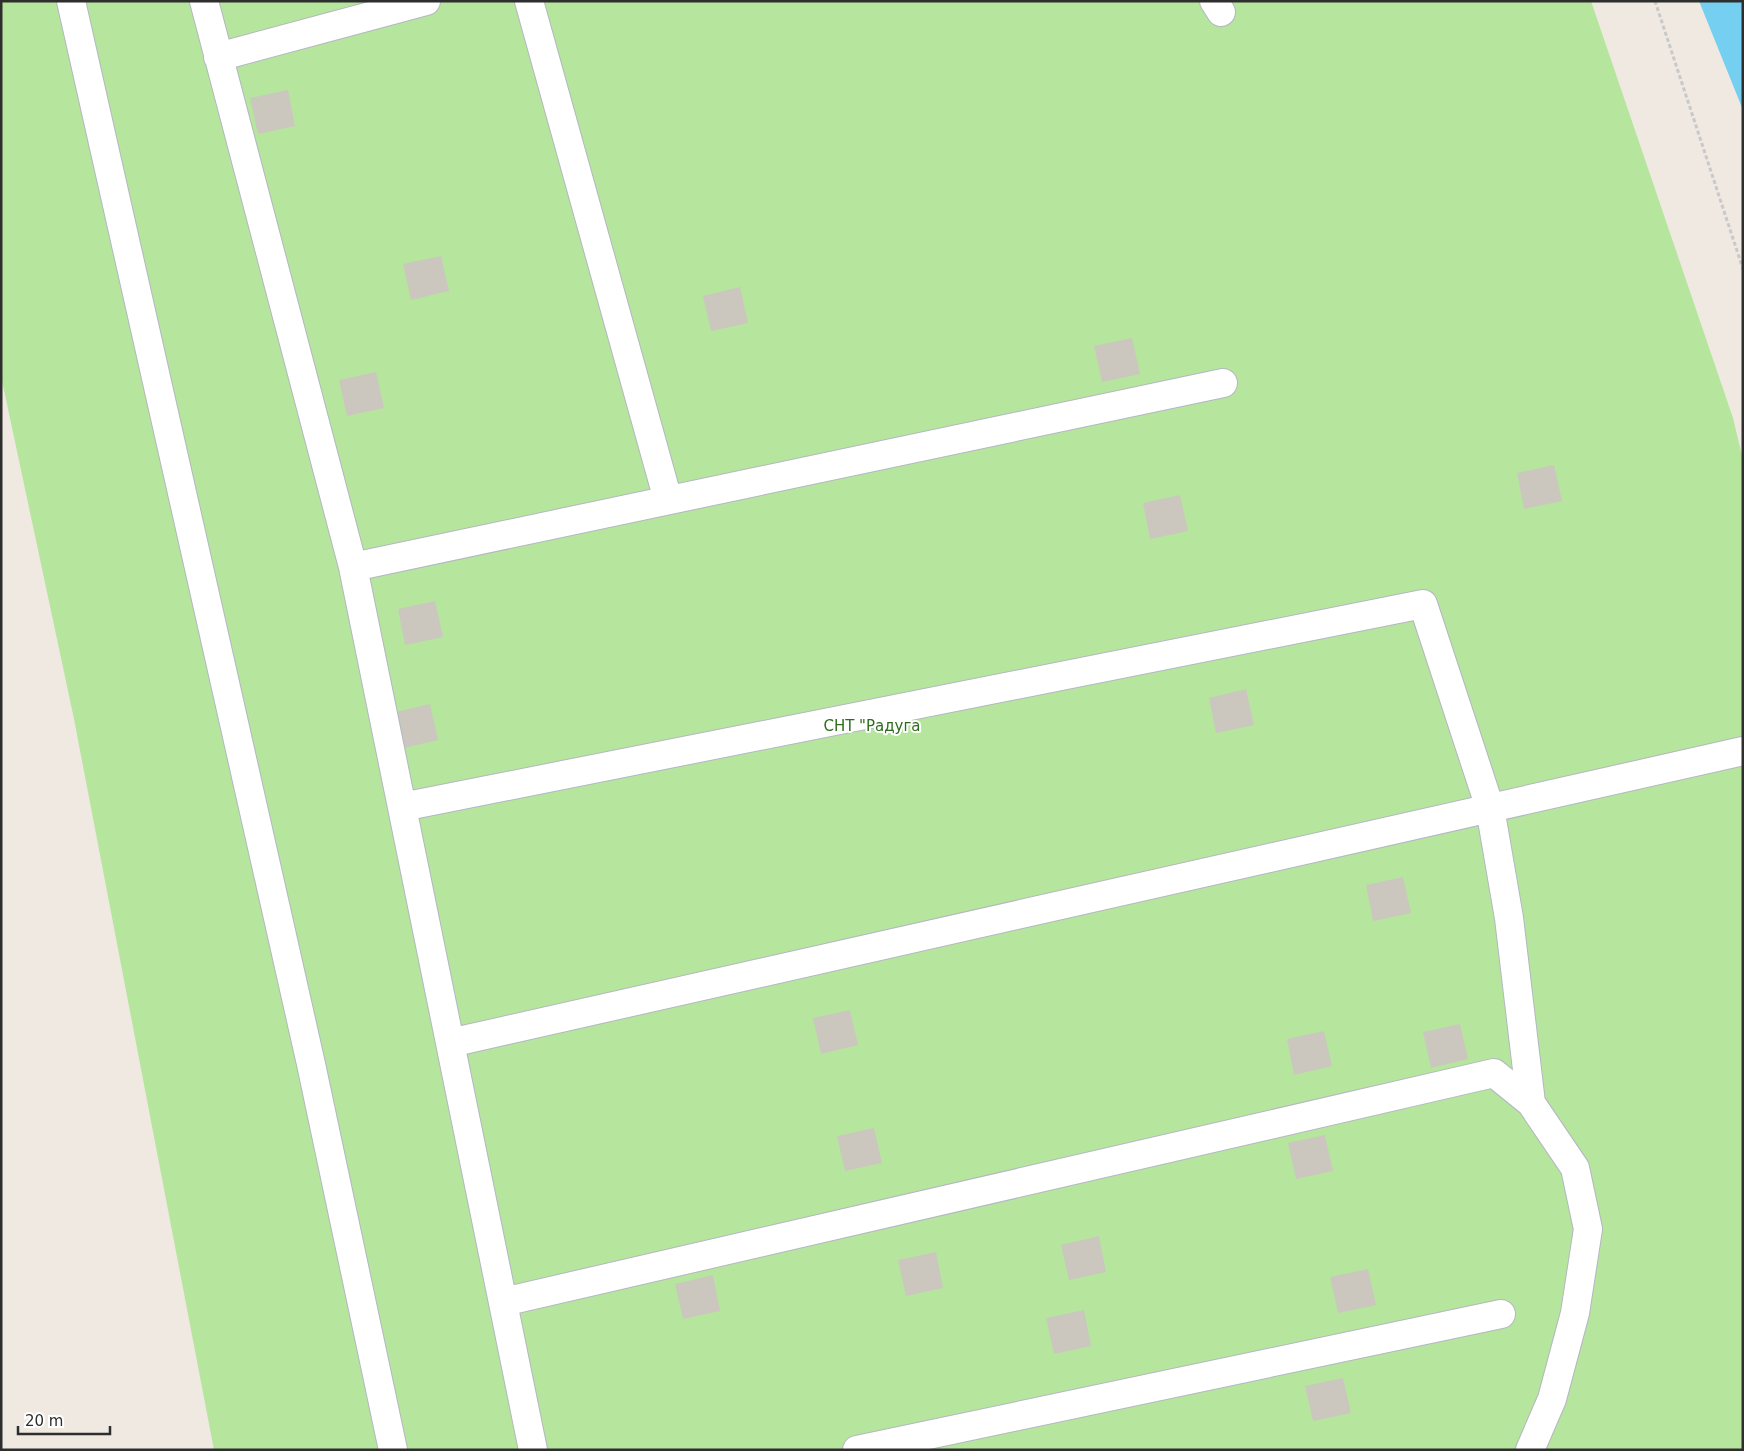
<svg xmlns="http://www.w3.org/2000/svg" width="1744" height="1451" viewBox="0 0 1744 1451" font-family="'DejaVu Sans',sans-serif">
  <rect width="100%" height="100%" fill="#efe9e1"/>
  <!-- green -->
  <path fill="#b6e59e" d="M1,1h1590l142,417 10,42v990h-1529l-140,-731 -73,-343z"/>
  <!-- water -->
  <path fill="#75cff0" d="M1699,1h44v109z"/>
  <!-- building -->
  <path fill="#cbc7bf" d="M288,90l7,36 -37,8 -8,-36z
    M441,256l8,35 -38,9 -8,-36z
    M740,287l8,36 -37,8 -8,-35z
    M1132,338l8,36 -38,8 -8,-36z
    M376,372l8,36 -37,8 -8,-36z
    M1554,465l8,36 -38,8 -7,-36z
    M1180,495l8,36 -38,8 -7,-36z
    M435,601l8,36 -38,8 -7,-36z
    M1246,689l8,36 -38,8 -7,-35z
    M430,704l8,36 -38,9 -8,-36z
    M1403,877l8,36 -38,8 -7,-36z
    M850,1010l8,35 -37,9 -8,-36z
    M1460,1024l8,35 -37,9 -8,-36z
    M1324,1031l8,35 -38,9 -7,-36z
    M874,1128l8,35 -37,8 -8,-35z
    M1325,1135l8,36 -37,8 -8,-36z
    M1099,1236l7,36 -37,8 -8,-35z
    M936,1252l7,36 -37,8 -8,-36z
    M1368,1269l8,36 -38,8 -8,-36z
    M713,1275l7,36 -37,8 -8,-35z
    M1084,1310l7,36 -37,8 -8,-36z
    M1343,1378l8,35 -38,8 -8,-35z"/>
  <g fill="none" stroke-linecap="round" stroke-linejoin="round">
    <defs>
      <path id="minor" d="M71,1l240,1063 82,386
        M204,1l149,566 180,883
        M529,1l139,499
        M1214,1l7,11
        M218,57l208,-56
        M353,567l870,-184
        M402,807l1021,-203 67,204 19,110 22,185
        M450,1043l1293,-292
        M503,1302l991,-229 37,30 44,65 13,61 -13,84 -23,86 -22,51
        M857,1450l644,-136"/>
    </defs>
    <!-- minor casing -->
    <use href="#minor" stroke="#b4b7c1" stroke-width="30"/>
    <!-- path -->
    <path stroke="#c9c9c9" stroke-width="3" stroke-dasharray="4 2.5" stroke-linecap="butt" d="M1655,1l88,268"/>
    <!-- minor -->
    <use href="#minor" stroke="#fff" stroke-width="28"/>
  </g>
  <g text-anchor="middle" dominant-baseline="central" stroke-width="4" stroke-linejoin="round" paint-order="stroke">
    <!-- park labels -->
    <g font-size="15" fill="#2c6e1b" stroke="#fff">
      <text x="872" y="726">СНТ "Радуга</text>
    </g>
  </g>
  <!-- border -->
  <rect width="1744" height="1451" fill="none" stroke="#2e2e2e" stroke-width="5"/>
  <!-- scale -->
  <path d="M18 1426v8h92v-8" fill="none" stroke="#2e2e2e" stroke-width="2.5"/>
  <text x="25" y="1426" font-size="15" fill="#2e2e2e" stroke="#ffffff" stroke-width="4" paint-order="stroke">20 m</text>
</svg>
